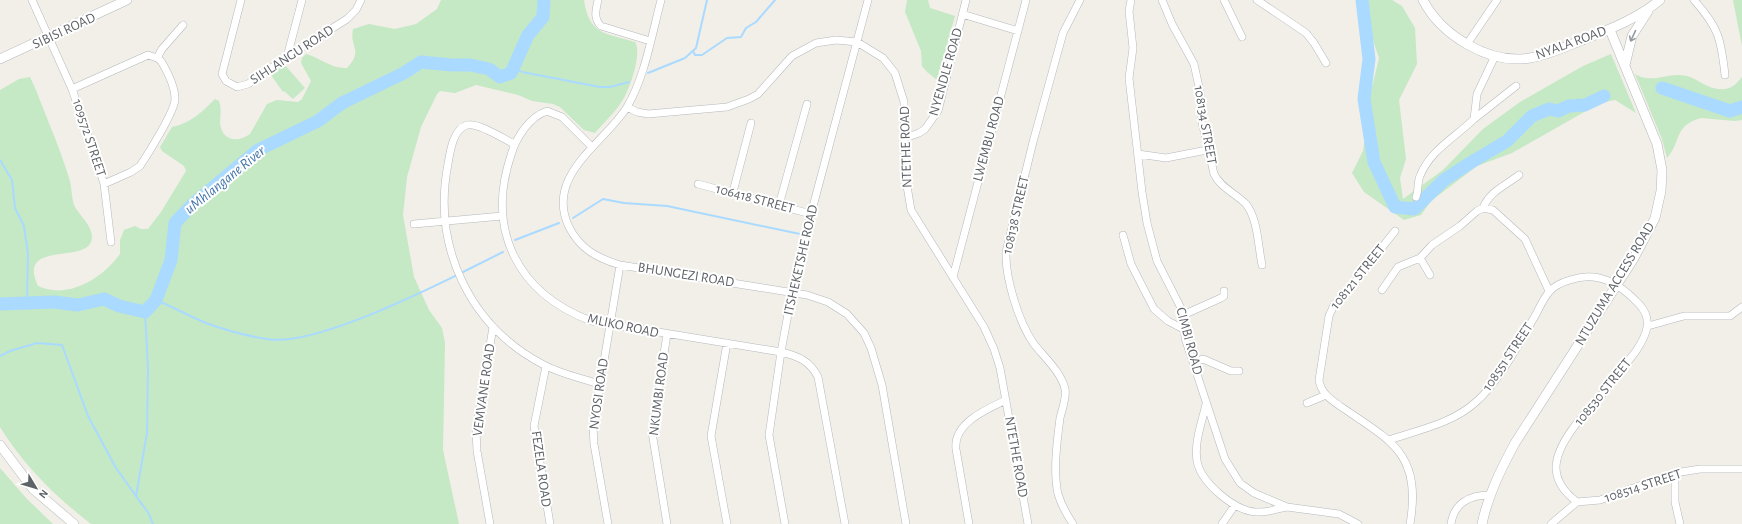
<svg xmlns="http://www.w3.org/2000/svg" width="1742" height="524" viewBox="0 0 1742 524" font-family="'Alegreya Sans',sans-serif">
  <rect width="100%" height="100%" fill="#f1efe8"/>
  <!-- green -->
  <path fill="#c5e8c5" d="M441,0h143c5,35 21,33 51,42 7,10 -4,43 -10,54 -7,14 -20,25 -30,37l-11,-3 -24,-23 -7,-3 -21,-3 -14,-6 -42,-10 -21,8 -15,-2 -3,3 -16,33 -14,50 -4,38 11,62 15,33 13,18 3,15 -2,107 16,74h-368c-36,-28 -66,-57 -91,-97v-337l19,-11 11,-2 6,13c11,29 24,58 33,88 3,8 2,18 5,27 5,11 22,23 17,37 -8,21 -74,-1 -53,44 30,14 65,-8 82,-32v-14l4,-10 11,-4 6,3h7l13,-17 25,-41 -2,-5 -22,-15 -2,-4 12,-20c19,-4 30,-15 43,-28l4,2c3,8 1,15 1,22 2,18 17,20 30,11l17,-30 10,-4 21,2 4,-3 9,-18 -10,-18 1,-5 4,-4c15,4 25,15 41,14 17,-18 2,-21 6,-39l16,-5 26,5 21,-5 21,-15z
    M907,0h21l2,8 25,8 -18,64 -10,-8 -5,-6 -1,-15 -16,-39z
    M1359,0h33l10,6 13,22 2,36 -18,36 7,59 -6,19 3,21 40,-29 40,-41 37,-27 63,-36 28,-12 25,59 -21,-13 -15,3 -88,50 -35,13 -46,35 -10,14 -17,5 -40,-28 -12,-19 11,-22 7,-55 9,-38z
    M1733,0h9v46z
    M284,64l21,24 -12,11 -9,-8 -1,1 -12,-17z
    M1635,74c17,11 34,-3 52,2 13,4 22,15 38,13 8,-1 12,-6 17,-12v43l-7,1 -34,-3c-28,8 -19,23 -34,40l-5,-19z
    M0,468l27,31 26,25h-53z"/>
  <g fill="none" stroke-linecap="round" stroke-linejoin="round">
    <!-- stream -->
    <path stroke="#aadaff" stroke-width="2" d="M693,51l2,4h7l25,-17 14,-1 5,-9 10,-6 19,-22
      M513,67l9,5 78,15h10l19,-5
      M648,73l37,-15 11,-10 11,-48
      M0,160l12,20 3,28 9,18 4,28 -1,49
      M573,218l30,-19 21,4 43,3 133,28
      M515,240l44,-17
      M463,272l40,-20
      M156,300c17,7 33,16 50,23 19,7 41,13 61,16 43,8 147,-43 188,-63
      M145,312l3,55 -1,66 -11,63 13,18 4,10
      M0,356l10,-5 27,-8 25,2 26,71 28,52 20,28"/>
    <!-- river -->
    <path stroke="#aadaff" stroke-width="13" d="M1362,0l7,59 -5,40 10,63 21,45 19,2 30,-29 26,-17 37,-22 25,-25 17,-7 9,2 11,-5 16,-1 19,-9
      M1662,88l68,23 12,-4
      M0,304l54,-2 24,3 26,-6 15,7 26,6 11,-12 15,-40 4,-37 18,-19 65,-54 60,-29 24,-18 62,-30 17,-11 31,3h18l19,4 11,8 11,-4 17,-38 15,-18 1,-17"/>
    <defs>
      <path id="minor" d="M32,0l40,89 27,79 5,16 7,58
        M241,0l-19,74 4,7 11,6 11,-3 39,-27 60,-38 9,-9 5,-10
        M598,0c-2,10 -5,18 3,26l49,15
        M661,0c-9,34 -16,77 -34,107 -22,36 -83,68 -58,120 11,22 28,31 51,38l187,30 21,7 19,12 17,19 7,15 11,37 24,139
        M1131,0l-2,11 4,37 -4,30 13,114 5,31 10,38 26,51 2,26 40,121 15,24 14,10 33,14 52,7 19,10
        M1162,0l10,24 22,40 7,32 1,26 12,52c6,13 22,20 32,30 12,15 12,42 16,61
        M1224,0l18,37
        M1257,0l49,33 8,10 12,20
        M1694,0c25,28 27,39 31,75
        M962,14l56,17
        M1467,44l30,-44
        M287,57l15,-57
        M157,58l5,-9 21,-24
        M72,89l76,-34 9,3 4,3c6,10 14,26 14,38 0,12 -27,55 -35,67l-9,6 -27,12
        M627,107l10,5 11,2 79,-7 22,-8 9,-5 34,-38 24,-13 20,-3 21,2 26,16 12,15 9,29 1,72 6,36 73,117 10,22 6,19 28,156
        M1474,119l42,-33
        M905,138l14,-5 6,-4 13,-18 28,-111
        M514,144c-10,-5 -36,-22 -47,-19 -14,4 -17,27 -19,39 -16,82 21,162 96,201 17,9 37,13 55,19
        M592,147l-30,-30 -15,-6c-18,6 -31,27 -36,44 -25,75 6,138 80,166l190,31c17,4 29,9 37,25l27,147
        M1138,154l28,4 41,-8
        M698,184l113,30
        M733,192l18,-69
        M1416,197c3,-7 1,-14 4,-21 10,-26 36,-39 54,-57l3,-25 18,-38
        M779,205l28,-101
        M1483,208c6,-16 23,-23 36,-33
        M414,224l88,-8
        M1395,231l-44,56 -17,18 -5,11 -10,64c2,13 11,19 21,26 51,35 82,47 70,118
        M1123,235l8,29 23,45 14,12 17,9
        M1420,258l10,17
        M953,277l73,-277
        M1382,290l16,-23 22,-9 12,-13 28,-19 17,-15 6,-3 10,2 32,29 24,52
        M1183,315l38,-17 3,-2v-5
        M1648,326l36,-10h46l12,-9
        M667,334l-15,98 15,92
        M1195,362l8,-3 28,12h8
        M546,366l-12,60 16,98
        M1307,403l19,-8
        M1206,404c-4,18 -12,38 -9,57 4,22 38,50 59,51 11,1 21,-3 30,-5
        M1389,440c29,-10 65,-17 88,-39 19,-17 43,-58 55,-80 6,-9 10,-21 17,-29 5,-6 14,-10 21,-12 28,-10 50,4 69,24 15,16 7,32 -3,47 -10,13 -20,26 -30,39 -17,19 -49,50 -50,77 0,15 9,26 21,35
        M1675,473v29l5,22
        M490,524l-13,-73 -1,-21 17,-103
        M608,524l-14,-80 -1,-17 27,-162
        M727,524l-16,-88 16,-93
        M785,524l-16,-89 12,-83 11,-60 19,-78 57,-214
        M969,524l-13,-75c-3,-26 31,-40 50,-49
        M1073,524c-6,-9 -12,-20 -15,-30 -5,-23 -1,-53 2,-76 2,-8 7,-22 5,-29 -4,-17 -20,-31 -31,-45 -15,-21 -29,-66 -28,-92l27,-110 30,-109 17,-33
        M1222,524l13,-19
        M1451,524c3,-21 19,-29 39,-29
        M1551,524l26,-22 23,-2 75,-27 25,-4h42"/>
      <path id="tertiary" d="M1423,0c18,35 66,65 107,58 19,-3 37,-12 55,-19 26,-10 53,-21 75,-39
        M0,59l127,-59
        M1625,65l7,-29 16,-25
        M0,445l33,44 41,35
        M1482,524c6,-29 19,-55 33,-81l119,-185 21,-40 6,-27 1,-21 -5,-26 -47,-114"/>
    </defs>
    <!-- minor casing -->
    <use href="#minor" stroke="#b5b8bc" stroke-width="8"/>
    <!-- tertiary casing -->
    <use href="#tertiary" stroke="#b5b8bc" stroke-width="10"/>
    <!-- minor -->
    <use href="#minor" stroke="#fff" stroke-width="7"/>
    <!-- tertiary -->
    <use href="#tertiary" stroke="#fff" stroke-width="9"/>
  </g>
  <!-- one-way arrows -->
  <defs><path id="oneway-shaft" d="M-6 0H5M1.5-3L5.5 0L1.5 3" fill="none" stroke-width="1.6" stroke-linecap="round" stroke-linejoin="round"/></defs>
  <use stroke="#979a9d" href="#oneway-shaft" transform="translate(1633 36) rotate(115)"/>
  <g text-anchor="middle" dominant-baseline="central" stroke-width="4" stroke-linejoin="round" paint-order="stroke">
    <!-- street labels -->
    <g font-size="14" fill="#5f6368" stroke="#fff">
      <text transform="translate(64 31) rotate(-25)">SIBISI ROAD</text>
      <text transform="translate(1571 43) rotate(-20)">NYALA ROAD</text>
      <text transform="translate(292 55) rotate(-33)">SIHLANGU ROAD</text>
      <text transform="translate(946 72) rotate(-74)">NYENDLE ROAD</text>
      <text transform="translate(1205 125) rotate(80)">108134 STREET</text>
      <text transform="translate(89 138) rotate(72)">109572 STREET</text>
      <text transform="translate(989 139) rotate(-75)">LWEMBU ROAD</text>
      <text transform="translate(906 147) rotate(-92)">NTETHE ROAD</text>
      <text transform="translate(755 199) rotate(15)">106418 STREET</text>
      <text transform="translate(1016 215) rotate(-77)">108138 STREET</text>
      <text transform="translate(801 260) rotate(-77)">ITSHEKETSHE ROAD</text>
      <text transform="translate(686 275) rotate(9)">BHUNGEZI ROAD</text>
      <text transform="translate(1358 277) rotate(-51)">108121 STREET</text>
      <text transform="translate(1615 284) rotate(-59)">NTUZUMA ACCESS ROAD</text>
      <text transform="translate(623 326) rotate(12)">MLIKO ROAD</text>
      <text transform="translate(1189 341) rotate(75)">CIMBI ROAD</text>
      <text transform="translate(1508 357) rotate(-56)">108551 STREET</text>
      <text transform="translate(484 390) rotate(-82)">VEMVANE ROAD</text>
      <text transform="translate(1603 392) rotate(-51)">108530 STREET</text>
      <text transform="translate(599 394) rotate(-82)">NYOSI ROAD</text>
      <text transform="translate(659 394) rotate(-83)">NKUMBI ROAD</text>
      <text transform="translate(1016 457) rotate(80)">NTETHE ROAD</text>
      <text transform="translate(541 469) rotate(82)">FEZELA ROAD</text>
      <text transform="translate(1643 486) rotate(-18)">108514 STREET</text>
    </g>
    <!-- water labels -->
    <g font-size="15" font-style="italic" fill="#4174aa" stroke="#fff">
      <text transform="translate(225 180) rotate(-39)">uMhlangane River</text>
    </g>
  </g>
  <!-- north arrow -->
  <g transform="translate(36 488) rotate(128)" stroke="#ffffff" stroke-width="3" paint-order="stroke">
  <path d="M0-3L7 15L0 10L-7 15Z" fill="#5f6368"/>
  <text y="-6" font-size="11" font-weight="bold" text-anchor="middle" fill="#5f6368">N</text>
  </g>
</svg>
